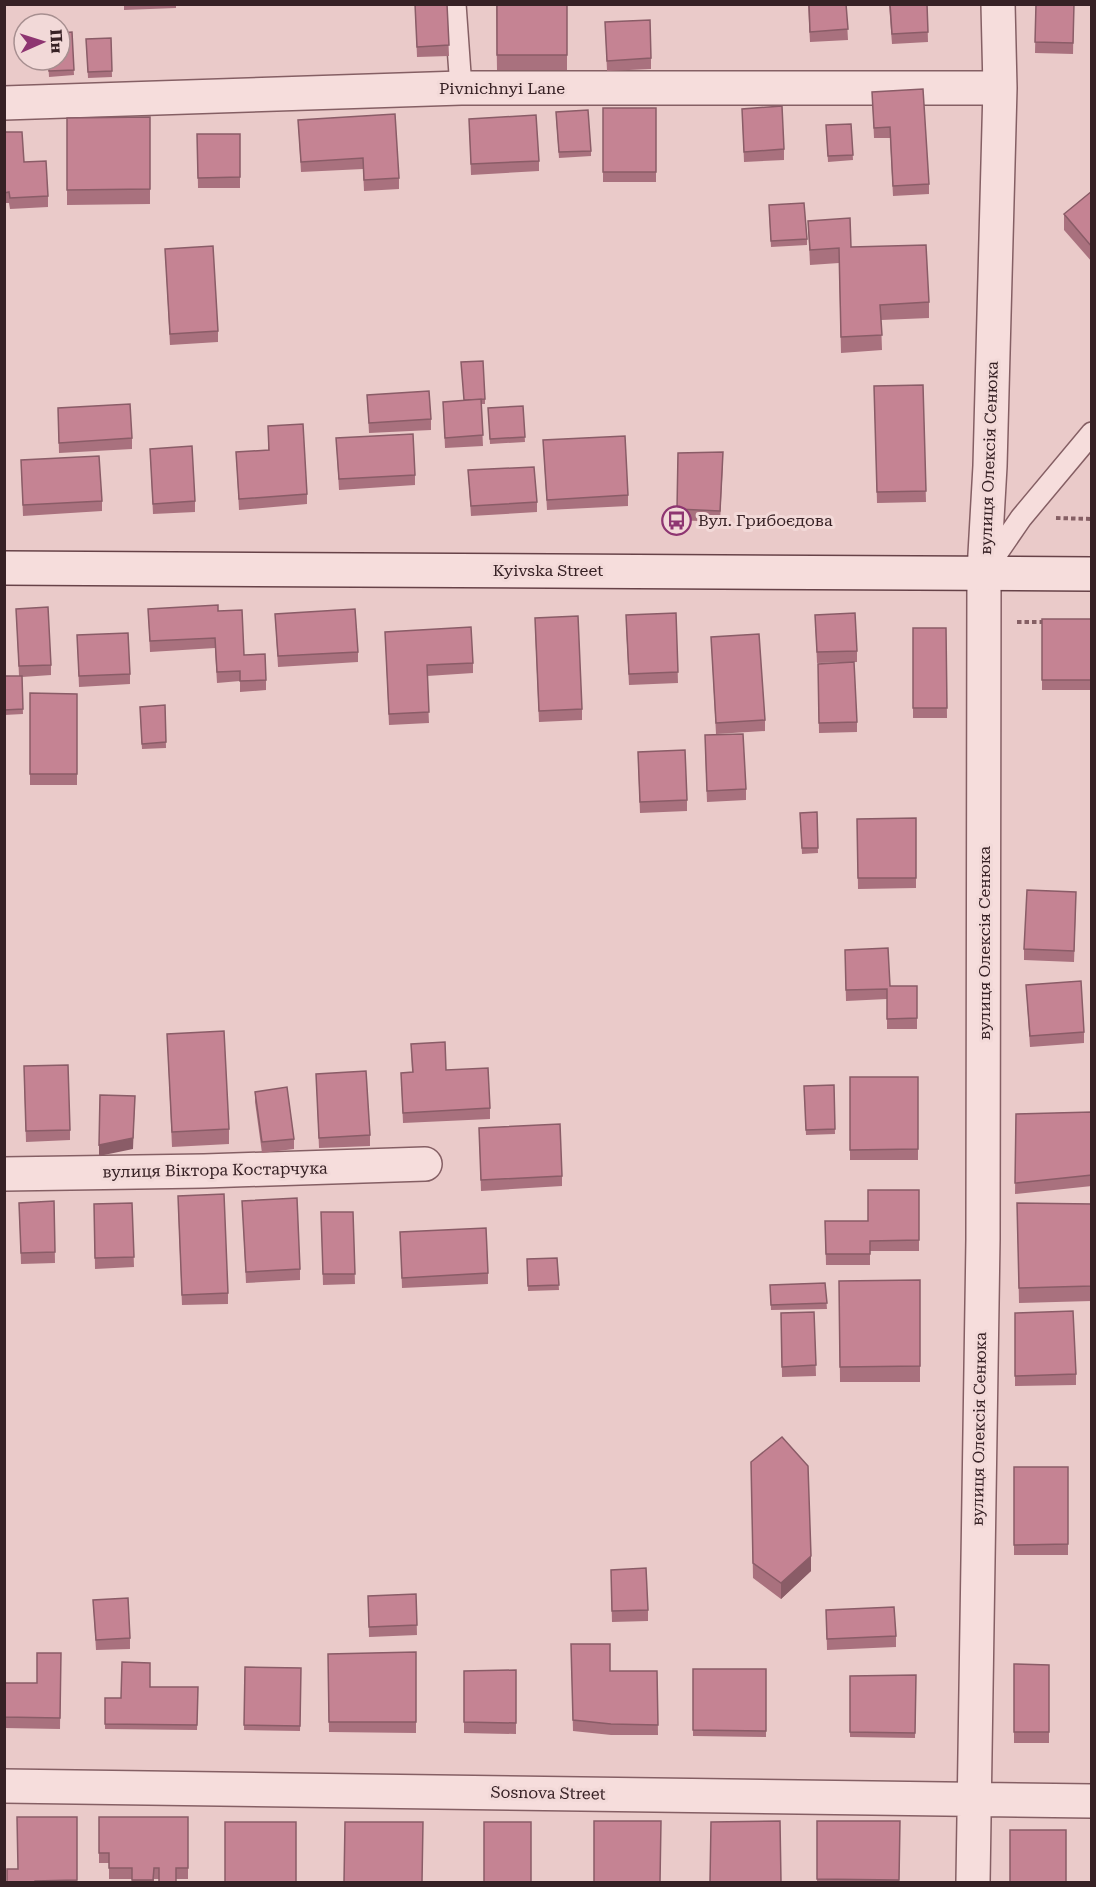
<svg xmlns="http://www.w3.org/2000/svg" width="1096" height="1887" viewBox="0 0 1096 1887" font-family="'Roboto Serif',serif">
  <rect width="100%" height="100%" fill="#eacac9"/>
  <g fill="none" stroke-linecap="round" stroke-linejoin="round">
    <defs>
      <path id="service" d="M455,4l6,84
        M986,569l35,-51 71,-85"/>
      <path id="minor" d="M4,103l457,-15h539
        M4,1174l200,-3 221,-7
        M4,1786l1088,15
        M973,1882l10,-643 1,-667 6,-106 10,-378 -2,-84"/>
      <path id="secondary" d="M4,568l1088,6"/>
    </defs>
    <!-- service casing -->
    <use href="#service" stroke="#855f64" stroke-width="24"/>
    <!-- minor casing -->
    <use href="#minor" stroke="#855f64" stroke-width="36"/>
    <!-- secondary casing -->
    <use href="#secondary" stroke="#674248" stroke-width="36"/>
    <!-- path -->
    <path stroke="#855f64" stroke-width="4" stroke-dasharray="4.5 3" stroke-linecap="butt" d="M1056,518l36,1
      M1017,622h29"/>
    <!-- service -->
    <use href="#service" stroke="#f6dddc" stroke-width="21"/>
    <!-- minor -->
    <use href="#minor" stroke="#f6dddc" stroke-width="33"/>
    <!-- secondary -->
    <use href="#secondary" stroke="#f6dddc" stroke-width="33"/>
  </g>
  <!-- wall -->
  <path fill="#a9717e" d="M124,4h52v4l-52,2z
    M415,4h32l2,52 -32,1z
    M496,4h71v66h-70z
    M808,4h38l2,36 -38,2z
    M889,4h38l1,38 -36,2z
    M1036,4h38l-1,50 -38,-1z
    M605,22l46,36v11l-44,2z
    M72,32l2,43 -25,2 -1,-17z
    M111,38l1,39 -24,1 -2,-39z
    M872,92l57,92v10l-36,2 -3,-58h-16z
    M603,108h53v74h-53z
    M742,109l42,40v11l-40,2z
    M150,117v87l-83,1v-87z
    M556,117l35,34v5l-32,2z
    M469,119l70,42v10l-68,4z
    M298,120l101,58v11l-35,2 -1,-22 -62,3z
    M851,124l2,36 -25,2 -2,-37z
    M4,132l44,64v11l-38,2 -1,-6h-5z
    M197,134h43v54h-42z
    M1092,191v71l-28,-32v-16z
    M769,211l38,28v6l-36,2z
    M808,221l43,26 78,55v16l-48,2 1,30 -41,3 -2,-90 -29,2z
    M165,249l53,82v11l-48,3z
    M923,385l3,117 -49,1 -3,-117z
    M367,395l64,24v11l-62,3z
    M485,399v5h-4l2,42 -38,2 -2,-46z
    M523,406l2,36 -35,2 -2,-36z
    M58,408l74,30v11l-73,4z
    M268,426l39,68v10l-68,6 -3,-58 32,-2z
    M336,438l79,37v10l-76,5z
    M543,440l85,55v11l-81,4z
    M150,449l45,52v11l-42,2z
    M678,453l45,10 -3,59 -43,-2z
    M21,460l81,41v10l-79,5z
    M468,470l69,32v10l-66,4z
    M16,609l35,56v10l-29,2 1,37 -19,1v-39h15z
    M148,609l70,2 26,44 22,25v10l-26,2v-11l-23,2 -2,-35 -65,4z
    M676,613l2,70 -49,2 -3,-60z
    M275,614l83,38v10l-80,5z
    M815,615l42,36v11l-40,1z
    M1042,619h50v71h-50z
    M535,628l47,81v11l-43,2z
    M913,628h33l1,90h-34z
    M385,632l88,31v10l-46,3 2,47 -40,2z
    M77,635l53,39v10l-51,3z
    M711,637l54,83v11l-49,3z
    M818,664l39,58v10l-38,1z
    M30,693l47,1v91h-47z
    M165,705l1,43 -24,1 -2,-37z
    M705,746l41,43v11l-39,2z
    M638,762l49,38v11l-47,2z
    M817,812l1,41 -16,1 -2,-41z
    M916,818v70l-58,1 -1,-70z
    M1076,902l-2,60 -50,-2v-11z
    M845,961l45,25h27v43h-30v-30l-41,2z
    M1026,985l58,47v11l-54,4z
    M167,1034l62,95v15l-57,3z
    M411,1044l35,26 44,38v11l-87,4 -2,-50 11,-1z
    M316,1074l54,61v11l-51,2z
    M24,1077l46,53v10l-44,2z
    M850,1077h68v83h-68z
    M834,1085l1,49 -29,1 -2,-49z
    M255,1092l39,47v10l-32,4 -7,-51z
    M1092,1112v74l-77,8 1,-80z
    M479,1128l83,48v10l-81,5z
    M919,1190v61h-49v14h-44l-1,-44h43z
    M54,1201l1,62 -34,1 -2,-61z
    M242,1201l58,68v11l-54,3z
    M132,1203l2,64 -39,2 -1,-65z
    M1017,1203l75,1v97l-73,2z
    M178,1206l50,87v11l-46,1z
    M321,1212h32l2,72 -32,1z
    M400,1232l88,41v11l-86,4z
    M557,1258l2,32 -31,1 -1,-32z
    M920,1280v102h-80l-1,-101z
    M825,1283l2,26 -56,1 -1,-25z
    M814,1312l2,64 -34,1 -1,-64z
    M1015,1313l61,61v11l-61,1z
    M751,1462l60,109 -30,28 -28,-21z
    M1014,1467h54v88h-54z
    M611,1580l37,30v11l-36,1z
    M416,1594l1,41 -48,2 -1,-41z
    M93,1600l37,38v11l-34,1z
    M826,1610l70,26v11l-69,3z
    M571,1644l39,27h47l1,64h-47l-38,-4z
    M416,1652v81l-87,-1 -1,-78z
    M61,1653l-1,76 -56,-1v-45h33z
    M1014,1664l35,1v78h-35z
    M245,1667l56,1 -1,63 -56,-1z
    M693,1669h73v68l-73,-1z
    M516,1670v64l-52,-1v-62z
    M916,1675l-1,63 -65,-1v-61z
    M150,1687h48l-1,43 -92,-1v-31h16z
    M77,1817v65h-70l11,-13z
    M99,1817h89v62h-34v3h-22v-3h-23v-16h-10z
    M817,1821h83l-1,61h-82z"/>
  <!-- shaded-wall -->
  <path fill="#8a5c67" d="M135,1096l-2,53 -34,7v-11z
    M811,1556v15l-30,28v-16z"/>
  <!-- building -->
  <path fill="#c58393" stroke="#8a5c67" stroke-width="1.5" d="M415,4h32l2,41 -32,2z
    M497,4h70v51h-70z
    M809,4h37l2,25 -38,3z
    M890,4h37l1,28 -36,2z
    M1036,4h38l-1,39 -38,-1z
    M650,20l1,38 -44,3 -2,-39z
    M72,32l2,38 -25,1 -1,-11h12v-27z
    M111,38l1,33 -24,1 -2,-33z
    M923,89l6,95 -36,2 -3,-59 -16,1 -2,-36z
    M782,106l2,43 -40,3 -2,-43z
    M603,108h53v64h-53z
    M588,110l3,41 -32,1 -3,-40z
    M395,114l4,64 -35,2 -1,-22 -62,4 -3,-42z
    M536,115l3,46 -68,3 -2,-45z
    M150,117v72l-83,1v-72z
    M851,124l2,31 -25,1 -2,-31z
    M4,132h18l2,30 22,-1 2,35 -38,2 -1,-6 -5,1z
    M197,134h43v43l-42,1z
    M1092,191v56l-28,-33z
    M804,203l3,36 -36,2 -2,-36z
    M850,218l1,29 75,-2 3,57 -49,3 2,30 -41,2 -2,-89 -29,2 -2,-29z
    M213,246l5,85 -48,3 -5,-85z
    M483,361l2,38 -21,1 -3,-38z
    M923,385l3,106 -49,1 -3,-106z
    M429,391l2,28 -62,4 -2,-28z
    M481,399l2,36 -38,3 -2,-36z
    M130,404l2,34 -73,5 -1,-35z
    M523,406l2,31 -35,2 -2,-31z
    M303,424l4,70 -68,5 -3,-47 33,-2 -1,-24z
    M413,434l2,41 -76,4 -3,-41z
    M625,436l3,59 -81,5 -4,-60z
    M192,446l3,55 -42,3 -3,-55z
    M723,452l-3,59 -43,-2 1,-56z
    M99,456l3,45 -79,4 -2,-45z
    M534,467l3,35 -66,4 -3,-36z
    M218,605v6l24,-1 2,45 21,-1 1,26 -26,1v-10l-23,1 -2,-34 -65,3 -2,-32z
    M48,607l3,58 -32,1 -3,-57z
    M355,609l3,43 -80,4 -3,-42z
    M676,613l2,59 -49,2 -3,-59z
    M855,613l2,38 -40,1 -2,-37z
    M578,616l4,93 -43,2 -4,-93z
    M1042,619h50v61h-50z
    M471,627l2,36 -46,2 2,47 -40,2 -4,-82z
    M913,628h33l1,80h-34z
    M128,633l2,41 -51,2 -2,-41z
    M759,634l6,86 -49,3 -5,-86z
    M854,662l3,60 -38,1 -1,-59z
    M4,676h18l1,33 -19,1z
    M30,693l47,1v80h-47z
    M165,705l1,37 -24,2 -2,-37z
    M743,734l3,55 -39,2 -2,-56z
    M685,750l2,50 -47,2 -2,-50z
    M817,812l1,36h-16l-2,-35z
    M916,818v60h-58l-1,-59z
    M1027,890l49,2 -2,59 -50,-2z
    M888,948l2,38h27v32l-30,1v-30l-41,1 -1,-40z
    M1081,981l3,51 -54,4 -4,-51z
    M224,1031l5,98 -57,3 -5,-98z
    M445,1042l1,28 42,-2 2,40 -87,5 -2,-40 12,-1 -2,-28z
    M68,1065l2,65 -44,1 -2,-65z
    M366,1071l4,64 -51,3 -3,-64z
    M850,1077h68v72l-68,1z
    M834,1085l1,44 -29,1 -2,-44z
    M287,1087l7,52 -32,3 -7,-50z
    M100,1095l35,1 -2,42 -34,7z
    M1092,1112v63l-77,8 1,-69z
    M560,1124l2,52 -81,4 -2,-52z
    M868,1190h51v50l-49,1v13h-44l-1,-33h43z
    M224,1194l4,99 -46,2 -4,-99z
    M297,1198l3,71 -54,3 -4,-71z
    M54,1201l1,51 -34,1 -2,-50z
    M132,1203l2,54 -39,1 -1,-54z
    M1017,1203l75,1v82l-73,2z
    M321,1212h32l2,62h-32z
    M486,1228l2,45 -86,5 -2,-46z
    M557,1258l2,27 -31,1 -1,-27z
    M920,1280v86l-80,1 -1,-86z
    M825,1283l2,20 -56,2 -1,-20z
    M1073,1311l3,63 -61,2v-63z
    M814,1312l2,53 -34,2 -1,-54z
    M782,1437l26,29 3,90 -30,27 -28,-20 -2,-101z
    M1014,1467h54v77l-54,1z
    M646,1568l2,42 -36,1 -1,-41z
    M416,1594l1,31 -48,2 -1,-31z
    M128,1598l2,40 -34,2 -3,-40z
    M894,1607l2,29 -69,3 -1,-29z
    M571,1644h39v27h47l1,54 -47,-1 -38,-4z
    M416,1652v70h-87l-1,-68z
    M37,1653h24l-1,65 -56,-1v-34h33z
    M122,1662l28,1v24h48l-1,38 -92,-1v-26h16z
    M1014,1664l35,1v67h-35z
    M245,1667l56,1 -1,58 -56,-1z
    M693,1669h73v62l-73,-1z
    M516,1670v53l-52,-1v-51z
    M916,1675l-1,58 -65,-1v-56z
    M17,1817h60v63l-42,1v1h-28v-13h11z
    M99,1817h89v51h-12v14h-17v-14h-5l-1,12h-21v-12h-23v-15h-10z
    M594,1821h67l-1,61h-66z
    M780,1821l1,61h-71l1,-60z
    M817,1821h83l-1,59 -82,-1z
    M225,1822h71v60h-71z
    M345,1822h78l-1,60h-78z
    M484,1822h47v60h-47z
    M1010,1830h56v52h-56z"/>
  <!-- icons -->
  <defs>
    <symbol id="bus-ring" viewBox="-11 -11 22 22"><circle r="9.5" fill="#f2d9d8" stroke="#8e3571" stroke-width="1.5"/><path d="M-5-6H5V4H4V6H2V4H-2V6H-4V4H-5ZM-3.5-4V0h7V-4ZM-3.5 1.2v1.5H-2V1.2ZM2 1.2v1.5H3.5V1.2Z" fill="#8e3571"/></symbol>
  </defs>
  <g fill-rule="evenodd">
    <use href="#bus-ring" x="660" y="504" width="33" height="33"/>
  </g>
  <g text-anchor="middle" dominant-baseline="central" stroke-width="6" stroke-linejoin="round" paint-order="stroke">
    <!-- street labels -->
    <g font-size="16" fill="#372125" stroke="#f2d9d8">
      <text x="502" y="88">Pivnichnyi Lane</text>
      <text transform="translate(989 458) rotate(-88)">вулиця Олексія Сенюка</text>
      <text x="548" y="570">Kyivska Street</text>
      <text transform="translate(984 943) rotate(-90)">вулиця Олексія Сенюка</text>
      <text transform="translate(215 1170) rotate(-1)">вулиця Віктора Костарчука</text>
      <text transform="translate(979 1429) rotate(-89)">вулиця Олексія Сенюка</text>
      <text transform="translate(548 1793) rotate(1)">Sosnova Street</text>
    </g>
    <!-- poi labels -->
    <g font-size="16" fill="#372125" stroke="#f2d9d8" text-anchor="start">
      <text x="698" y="520">Вул. Грибоєдова</text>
    </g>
  </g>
  <!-- border -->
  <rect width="1096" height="1887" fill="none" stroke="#372125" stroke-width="12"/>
  <!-- north arrow -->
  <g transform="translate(42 42) rotate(87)"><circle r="28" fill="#f2d9d8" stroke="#a78f90" stroke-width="1.5"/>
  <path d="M0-4.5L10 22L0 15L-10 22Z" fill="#8e3571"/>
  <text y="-9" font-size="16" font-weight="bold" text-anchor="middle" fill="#372125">Пн</text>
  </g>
</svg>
